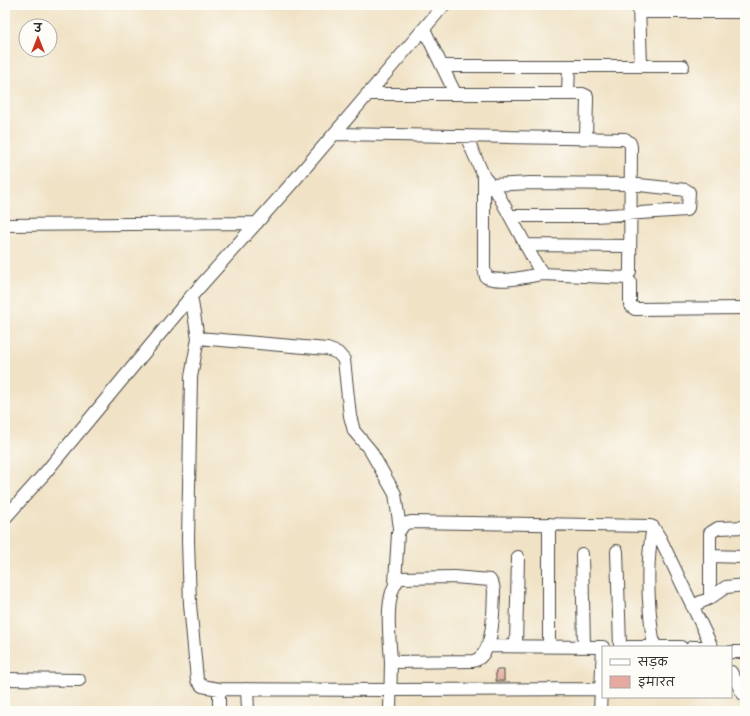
<svg xmlns="http://www.w3.org/2000/svg" width="750" height="716" viewBox="0 0 750 716" font-family="Mynerve,'Playpen Sans Deva',sans-serif">
  <rect width="100%" height="100%" fill="#fdfcf7"/>
  <filter id="ink" filterUnits="userSpaceOnUse"><feTurbulence type="fractalNoise" baseFrequency=".025" numOctaves="2"/><feDisplacementMap in="SourceGraphic" scale="8" xChannelSelector="R" yChannelSelector="G"/><feConvolveMatrix kernelMatrix="1 2 1 2 8 2 1 2 1" color-interpolation-filters="sRGB"/></filter>
  <filter id="wash" filterUnits="userSpaceOnUse"><feTurbulence type="fractalNoise" baseFrequency=".012" numOctaves="4" result="noise"/><feDisplacementMap in="SourceGraphic" scale="16" xChannelSelector="R" yChannelSelector="G"/><feGaussianBlur stdDeviation="0.9" result="paint"/><feColorMatrix in="noise" values="0 0 0 0 0 0 0 0 0 0 0 0 0 0 0 0 0 1.4 0 .05"/><feComposite in="paint" operator="in"/></filter>
  <g filter="url(#wash)">
    <rect width="100%" height="100%" fill="#f0e2c5"/>
    <g id="blocks">
      <!-- building -->
      <path fill="#e6aaa0" d="M496,670h8v11h-8z"/>
    </g>
  </g>
  <g filter="url(#ink)">
    <use href="#blocks" fill-opacity="0" stroke="#494642" stroke-width="1"/>
    <g fill="none" stroke-linecap="round" stroke-linejoin="round">
      <defs>
        <path id="minor" d="M639,5l2,61
          M639,12h106
          M424,29l31,64
          M443,66h240
          M568,93l1,-27
          M367,94h216l4,2v4l-1,37
          M334,134l291,5 5,4 1,4 -1,124 -3,7
          M466,136l18,41 14,17 38,70 7,10 84,4 3,4v23l5,4 110,-1
          M484,177v91l2,9c16,7 40,-1 57,-3
          M491,185l39,-2 100,1 56,6 3,2 -1,16 -2,2 -91,6h-85
          M5,225l252,-2
          M525,245l104,1
          M191,296l7,42 129,11 11,4 6,7 6,56 4,15 16,19 25,44 5,34
          M198,338l-7,39 -3,164 2,63 7,76 5,6 17,3 171,1 213,-1
          M5,518l40,-45 143,-173 105,-118 151,-177
          M549,524v122
          M653,527c-8,40 -5,81 1,120
          M617,551l3,96
          M582,554l2,92
          M710,556l35,1
          M395,583l3,-50 6,-9 7,-2 239,4 3,1 8,13 51,107
          M710,598v-65l8,-5 27,-1
          M692,606l18,-8 16,-11 19,-2
          M516,645l2,-88
          M488,646l115,1
          M628,647h53
          M692,647h14
          M731,652h14
          M731,672l12,22
          M5,679l74,1
          M219,689v22
          M247,689l1,22
          M390,711l1,-49 82,-1c22,-5 20,-52 21,-70l-1,-6 -3,-5 -36,-3 -54,1c-17,16 -10,61 -9,84
          M600,711l3,-64"/>
      </defs>
      <!-- minor casing -->
      <use href="#minor" stroke="#494642" stroke-width="14"/>
      <!-- minor -->
      <use href="#minor" stroke="#fff" stroke-width="12"/>
    </g>
  </g>
  <!-- margin -->
  <rect width="750" height="716" fill="none" stroke="#fdfcf7" stroke-width="20"/>
  <!-- legend -->
  <rect x="602" y="646" width="130" height="52" fill="#fdfcf7" stroke="#a9a8a5"/>
  <rect x="610" y="659" width="20" height="6" fill="#ffffff" stroke="#a9a8a5"/>
  <text x="638" y="666" font-size="12" fill="#2b2b2b">सड़क</text>
  <rect x="610" y="676" width="20" height="12" fill="#e6aaa0" stroke="#a9a8a5"/>
  <text x="638" y="686" font-size="12" fill="#2b2b2b">इमारत</text>
  <!-- north arrow -->
  <g transform="translate(38 38)"><circle r="19" fill="#fdfcf7" stroke="#a9a8a5"/>
  <path d="M0-3L7 15L0 10L-7 15Z" fill="#c8321e"/>
  <text y="-6" font-size="11" font-weight="bold" text-anchor="middle" fill="#2b2b2b">उ</text>
  </g>
</svg>
